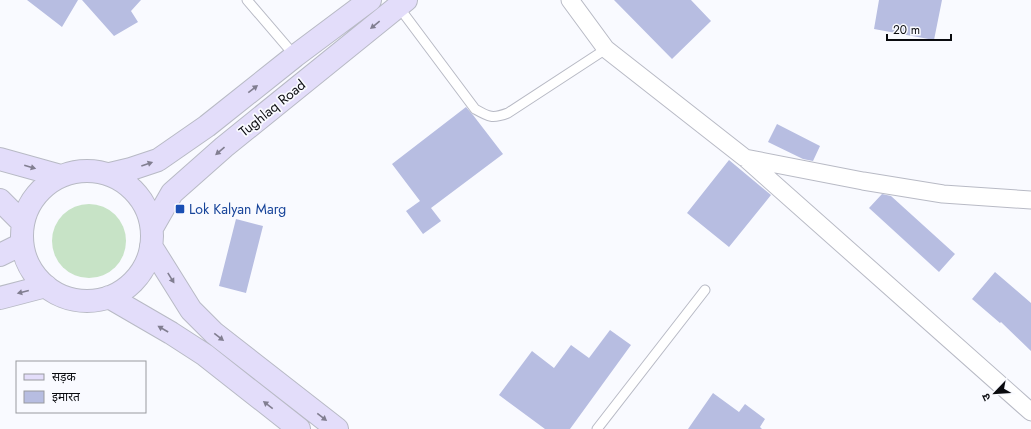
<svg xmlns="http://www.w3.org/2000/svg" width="1031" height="429" viewBox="0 0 1031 429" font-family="Jost,'Noto Sans Devanagari',sans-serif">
  <rect width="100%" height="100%" fill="#f9faff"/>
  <!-- green -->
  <path fill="#c7e3c6" d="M52 241a37 37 0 1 1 74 0a37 37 0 1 1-74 0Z"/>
  <!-- building -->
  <path fill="#b7bde1" d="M27,0h51l-16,27z
    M82,0h59l-10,11 7,11 -24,14z
    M614,0h77l20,21 -39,38z
    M879,0h63l-8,40 -60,-11z
    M466,107l7,8 30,39 -72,54 10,13 -18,13 -17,-23 14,-10 -28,-37z
    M777,124l43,22 -7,15 -10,-2 -35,-17z
    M729,160l42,35 -42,52 -42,-34z
    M882,194l9,2 64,58 -16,18 -70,-64z
    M236,219l27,7 -17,67 -27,-7z
    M995,272l36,31v48l-30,-29 -1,1 -28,-24z
    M610,330l21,15 -61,84h-25l-46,-34 33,-44 22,17 17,-23 18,13z
    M713,393l26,19 6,-8 20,15 -5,8 2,2h-74z"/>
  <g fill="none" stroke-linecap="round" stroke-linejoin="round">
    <defs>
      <path id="service" d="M247,0l48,56
        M398,6l77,103c14,8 17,10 33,4l98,-64
        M597,429l108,-139"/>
      <path id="minor" d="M570,0l36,49 139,109 286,254
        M745,158l118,23 80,13 88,6"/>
      <path id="secondary" d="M0,159l61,17
        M22 236a65 65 0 1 1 130 0a65 65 0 1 1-130 0Z
        M110,174l21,-5 27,-9 49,-34 88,-70 75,-56
        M0,200l23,23
        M152,228l20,-35 52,-46 182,-147
        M151,246l40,64 23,23 123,96
        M0,255l22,-11
        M109,297l62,36 34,22 94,74
        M0,298l46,-12"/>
    </defs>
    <!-- service casing -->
    <use href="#service" stroke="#b8bac5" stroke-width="11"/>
    <!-- minor casing -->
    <use href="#minor" stroke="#b8bac5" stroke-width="19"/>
    <!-- secondary casing -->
    <use href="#secondary" stroke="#b8bac5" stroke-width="24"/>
    <!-- service -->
    <use href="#service" stroke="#fff" stroke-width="9"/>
    <!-- minor -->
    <use href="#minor" stroke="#fff" stroke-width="17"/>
    <!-- secondary -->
    <use href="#secondary" stroke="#e3ddfa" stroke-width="22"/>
  </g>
  <!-- one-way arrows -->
  <defs><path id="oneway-solid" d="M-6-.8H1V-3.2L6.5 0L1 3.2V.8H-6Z"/></defs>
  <g fill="#817e90">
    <use href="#oneway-solid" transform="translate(375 25) rotate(141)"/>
    <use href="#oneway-solid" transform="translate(253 89) rotate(-38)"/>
    <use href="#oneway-solid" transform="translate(220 151) rotate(139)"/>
    <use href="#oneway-solid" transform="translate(147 164) rotate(-19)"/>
    <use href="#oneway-solid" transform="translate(30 167) rotate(16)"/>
    <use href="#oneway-solid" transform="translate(171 278) rotate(58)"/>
    <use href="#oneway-solid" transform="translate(23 292) rotate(166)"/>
    <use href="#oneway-solid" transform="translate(163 329) rotate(-150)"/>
    <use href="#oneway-solid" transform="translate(219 337) rotate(38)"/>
    <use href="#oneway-solid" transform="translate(268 405) rotate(-142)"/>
    <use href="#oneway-solid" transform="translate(322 417) rotate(38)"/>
  </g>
  <!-- markers -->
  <rect fill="#1a4fb4" stroke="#f9faff" stroke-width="1.5" x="175" y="204" width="10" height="10" rx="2"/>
  <g text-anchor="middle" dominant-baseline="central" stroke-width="3.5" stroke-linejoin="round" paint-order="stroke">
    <!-- street labels -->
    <g font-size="14" fill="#0a0b0f" stroke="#f9faff">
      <text transform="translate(272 108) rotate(-39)">Tughlaq Road</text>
    </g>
    <!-- transit labels -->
    <g font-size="14" fill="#164399" stroke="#f9faff" text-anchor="start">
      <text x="189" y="209">Lok Kalyan Marg</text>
    </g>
  </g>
  <!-- legend -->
  <rect x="16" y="361" width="130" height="52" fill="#f9faff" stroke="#999a9f"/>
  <rect x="24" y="374" width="20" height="6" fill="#e3ddfa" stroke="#999a9f"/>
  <text x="52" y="381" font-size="12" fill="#0a0b0f">सड़क</text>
  <rect x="24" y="391" width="20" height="12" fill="#b7bde1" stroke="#999a9f"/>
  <text x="52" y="401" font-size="12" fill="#0a0b0f">इमारत</text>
  <!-- north arrow -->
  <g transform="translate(995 393) rotate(245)" stroke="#f9faff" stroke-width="3" paint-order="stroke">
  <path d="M0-3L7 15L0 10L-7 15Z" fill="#0a0b0f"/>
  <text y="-6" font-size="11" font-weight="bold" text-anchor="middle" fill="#0a0b0f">उ</text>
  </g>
  <!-- scale -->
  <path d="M887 34v6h64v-6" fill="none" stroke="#0a0b0f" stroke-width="2"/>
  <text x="893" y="34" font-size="12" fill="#0a0b0f" stroke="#f9faff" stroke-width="3" paint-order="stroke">20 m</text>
</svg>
